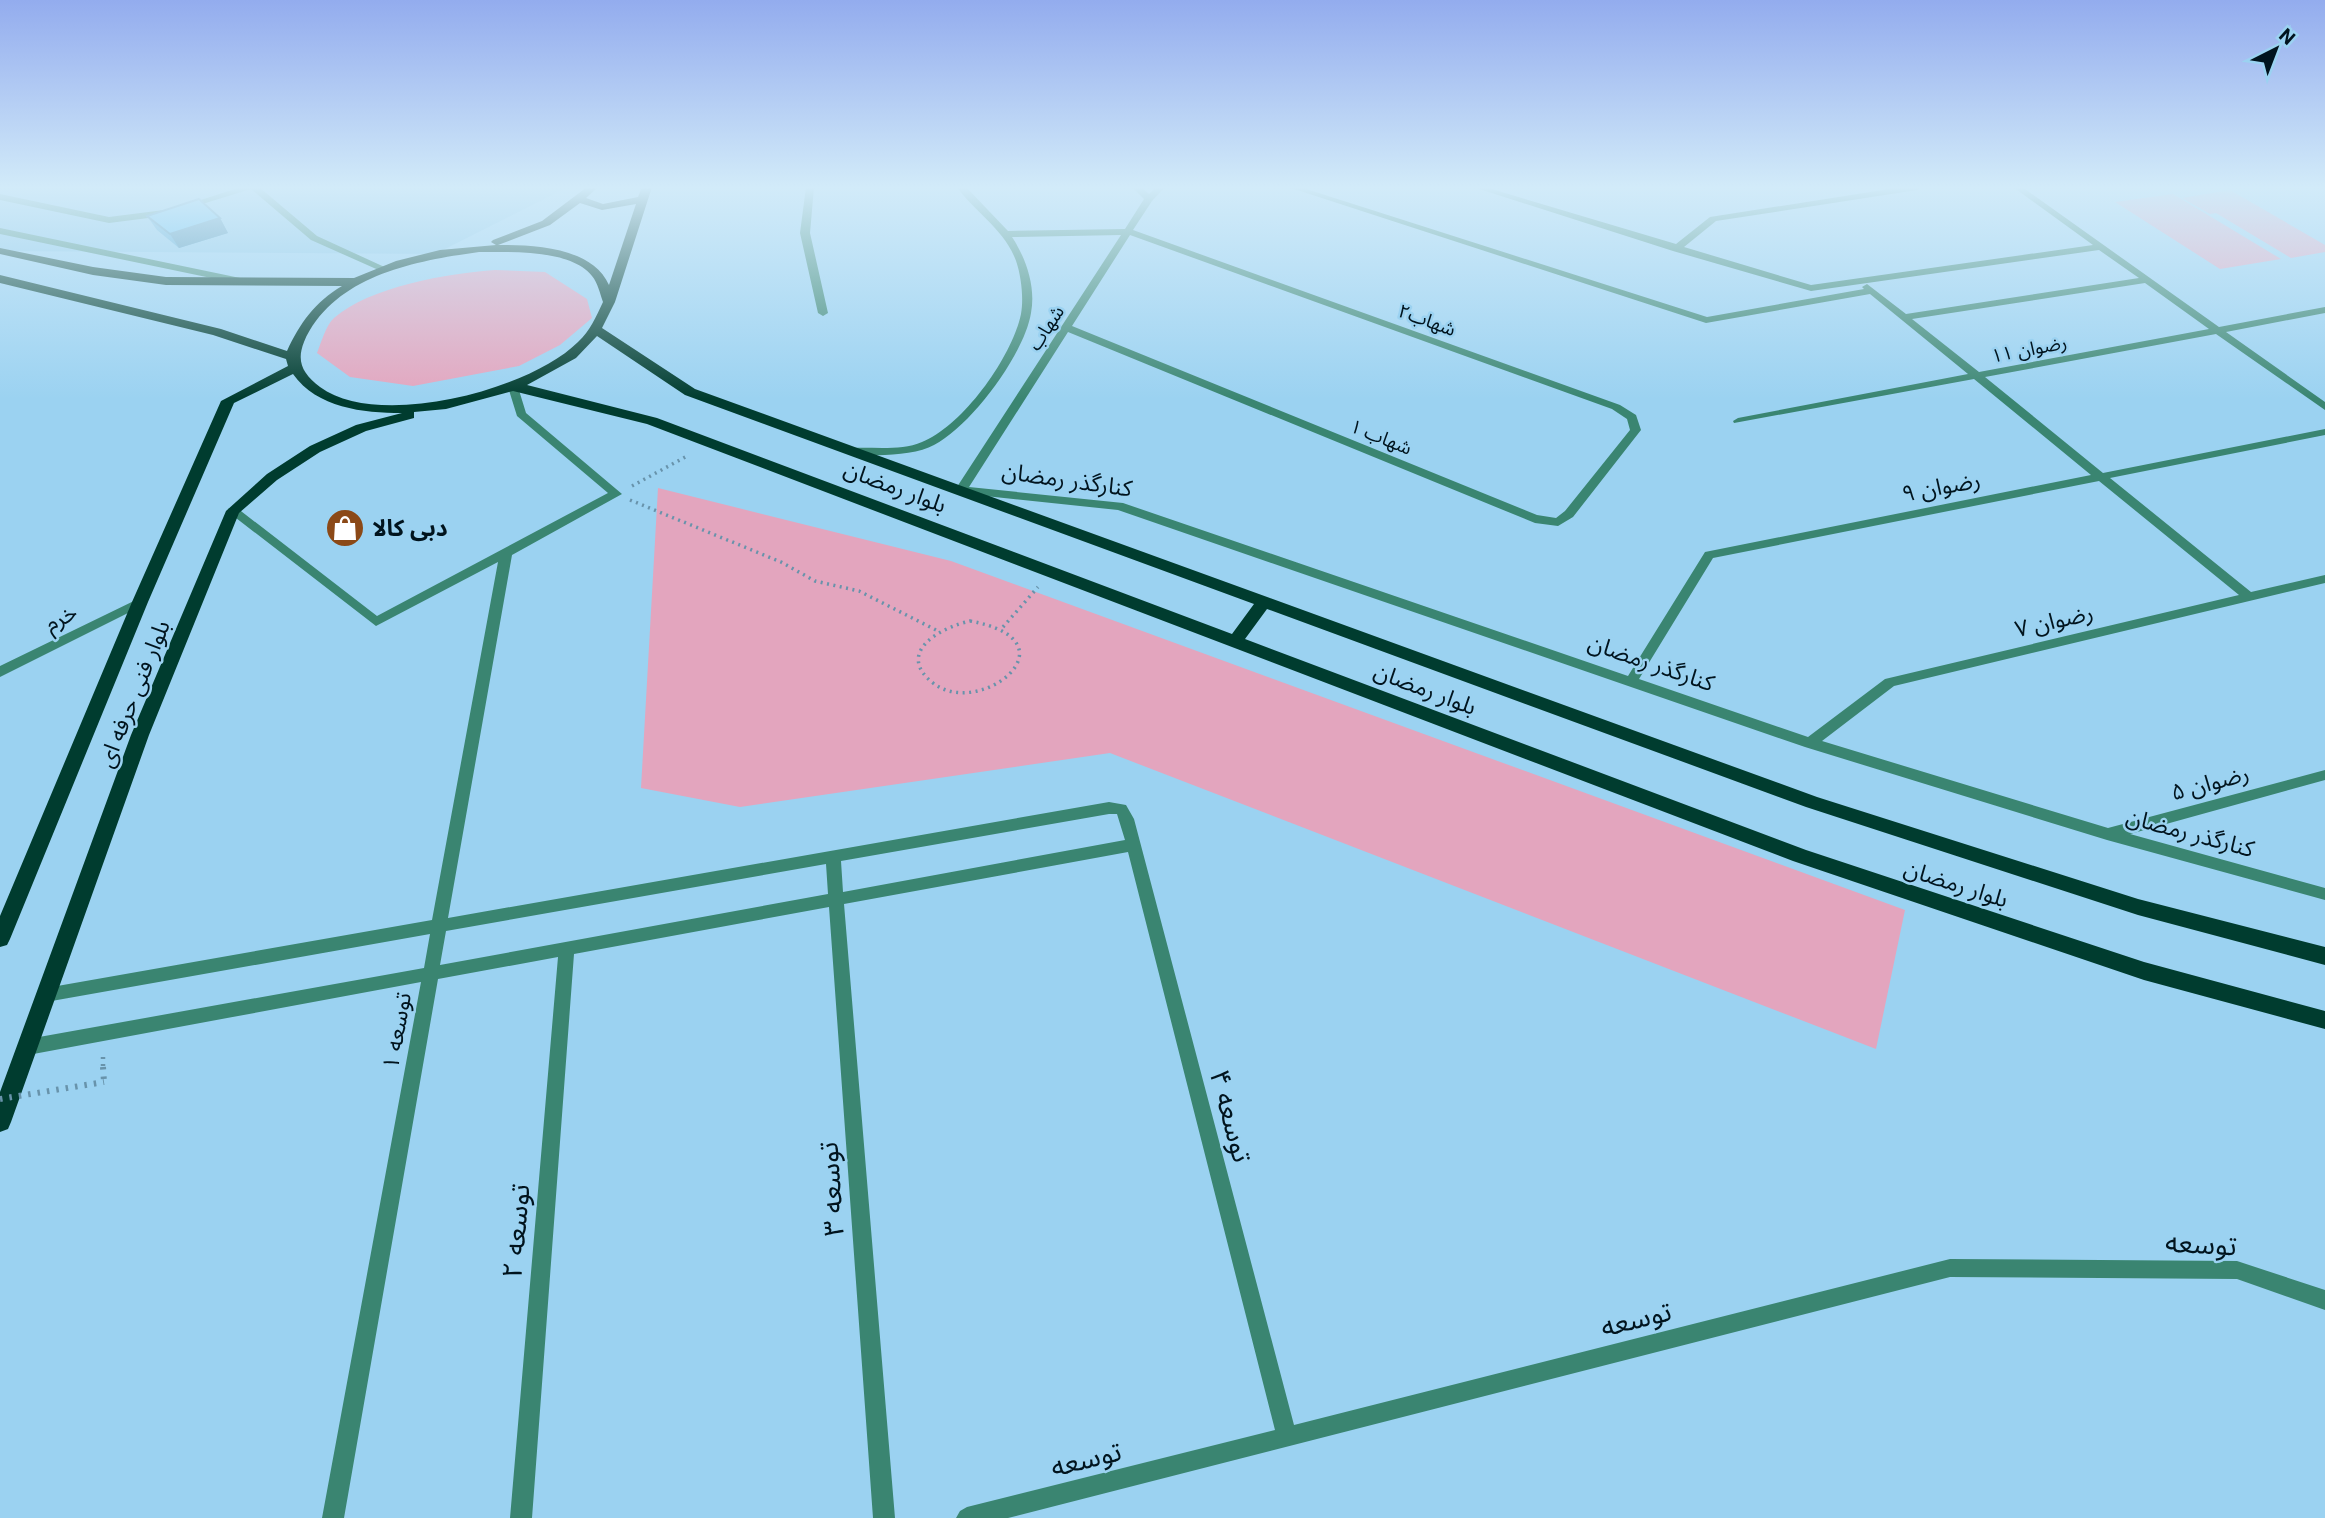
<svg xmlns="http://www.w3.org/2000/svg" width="2325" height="1518" viewBox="0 0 2325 1518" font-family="Roboto,'Noto Sans Arabic',sans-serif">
  <rect width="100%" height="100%" fill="#9bd2f1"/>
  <!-- built -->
  <path fill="#87c6e7" d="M0,187h568l-133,67 -435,-3z"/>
  <!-- green -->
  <path fill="#e3a5be" d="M2230,190l95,55v7l-34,6 -75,-45 -6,1 -28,-16z
    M2173,194l108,65 -61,10 -105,-67z
    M495,270l50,2 42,27 5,19 -32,27 -41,21 -106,20 -63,-9 -33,-24c4,-10 9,-28 17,-35 35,-31 115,-45 161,-48z
    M658,488l293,73 954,349 -29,139 -766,-296 -370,54 -99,-19z"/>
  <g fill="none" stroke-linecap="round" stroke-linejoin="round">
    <!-- path-far2 -->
    <path stroke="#6893ab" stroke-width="3.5" stroke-dasharray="2 4.5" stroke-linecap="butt" d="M632,486l57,-31
      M630,500l151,62 34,19 44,10 79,40
      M970,621c110,20 9,99 -37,62 -39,-31 9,-56 37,-62z
      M1003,627l35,-40"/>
    <!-- path-far1 -->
    <path stroke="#6893ab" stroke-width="4.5" stroke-dasharray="2 5" stroke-linecap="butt" d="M103,1057v12"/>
    <!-- path -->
    <path stroke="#6893ab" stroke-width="6" stroke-dasharray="2.5 7" stroke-linecap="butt" d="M103,1067l1,15"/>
    <!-- service -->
    <path fill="#3a8571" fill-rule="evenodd" d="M241,187h18l58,49 74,34 -8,2 -72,-32 -60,-51 -68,21 -4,-3z
      M0,194l109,23 55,-7 4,3 -4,3 -55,7 -109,-23z"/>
    <!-- minor -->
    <path fill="#3a8571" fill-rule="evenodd" d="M806,187h8l-4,46 18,80 -5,3 -5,-3 -18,-80z
      M957,187h9l42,44 117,-2 19,-30 -12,-12h9l8,7 7,-7h9l-13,14 -19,29 487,175 16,10 5,15 -68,87 -15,9 -23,-3 -467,-191 -99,155 154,16 505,173 77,-124 386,-77 -117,-96 -240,44 -1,-2 5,-3 230,-44 -98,-80 -164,29 -418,-136h12l407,130 157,-28 -2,-2 5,-3 39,30 233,-36 -40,-28 -288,41 -138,-40 -200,-64h12l191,57 34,-27 192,-30h19l-4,3 -201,31 -32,26 127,38 282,-40 -80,-58h9l197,140 106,-20v6l-99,19 99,70v8l-109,-76 -231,43 118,96 222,-44v6l-215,43 141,114 74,-17v8l-431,103 -72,55 286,87 217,-58v10l-195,54 195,54v12l-218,-60 -302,-93 -687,-237 -161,-17 -2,-3 166,-255 -109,2c14,21 24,50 19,76 -7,42 -60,113 -97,132 -20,11 -63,12 -85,8l-2,-2 6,-3c22,-1 48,3 69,-6 41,-16 90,-85 99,-128 3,-16 0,-43 -7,-58 -12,-28 -40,-45 -57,-69zM1130,235l482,174 15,10 3,11 -65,81 -9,7 -19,-3 -465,-189zM2145,283l64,46 -230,43 -67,-53zM2099,481l140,114 -354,84 -77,58 -169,-58 74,-121z
      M513,384l5,3 8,26 96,81 -110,61 -64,363 661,-116 17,3 8,14 160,606 656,-166 287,2 88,29v20l-88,-31 -287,-2 -942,241h-52l4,-7 7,-4 308,-77 -147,-578 -284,52 51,614h-22l-44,-611 -255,47 -42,564h-22l48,-561 -120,22 -94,539h-22l99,-536 -393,73 -6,-3 -2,-5 2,-5 6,-3 396,-71 6,-34 -384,68 -6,-2 -2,-5 2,-5 6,-2 386,-68 66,-358 -122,64 -149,-115 2,-3h8l140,108 231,-123 -91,-77 -9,-29zM1109,814h8l8,26 -282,52 -2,-31zM826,864l2,30 -388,71 6,-34z
      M140,598l4,1 2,3 -2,3 -144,72v-11z"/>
    <!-- tertiary -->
    <path fill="#3a8571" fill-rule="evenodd" d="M0,228l240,50 5,3 -5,3 -240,-50z"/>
    <!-- primary -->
    <path fill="#003c2f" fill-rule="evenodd" d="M587,187h11l-12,11 17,6 35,-7 4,-10h10l-37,115 -13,26 93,61 1122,408 321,102 187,48v18l-187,-50 -332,-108 -539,-198 -22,30 561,211 338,112 181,49v18l-181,-49 -351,-119 -1146,-437 -134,-33 -67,18 -32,3v6l-48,13 -46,21 -43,28 -38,33 -90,222 -138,387 -3,7 -8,3v-40l131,-357 95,-224 41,-37 43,-28 46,-21 46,-12c-39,0 -85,-5 -109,-39l-59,29 -86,199 -138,337 -3,6 -7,2v-31l132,-314 89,-201 67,-35 -2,-7 -73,-24 -213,-52v-8l221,54 66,22c13,-28 28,-49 55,-65l-176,-1 -73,-10 -93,-21v-6l93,19 73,10 188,1 42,-17 44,-11 56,-5 -5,-3 2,-2 49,-19zM580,203l22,7 34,-6 -27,81c-17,-38 -75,-40 -111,-40l52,-20zM479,252c31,0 92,-3 113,24 6,7 8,18 11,26 -7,15 -13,29 -25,40 -48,48 -200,88 -258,45 -17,-13 -24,-25 -16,-45 29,-66 110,-81 175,-90zM597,336l88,59 569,209 -22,30 -575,-216 -130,-33 49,-27z"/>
    <!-- path-bridge -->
    <path stroke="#6893ab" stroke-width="6" stroke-dasharray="2.5 7" stroke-linecap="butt" d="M0,1099l104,-17"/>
  </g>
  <!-- wall -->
  <path fill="#48a2ce" d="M147,216l73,2 8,15 -49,15 -22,-18z"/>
  <!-- shaded-wall -->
  <path fill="#3b84a7" d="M220,218l8,15 -49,15 -9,-14z"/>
  <!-- building -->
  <path fill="#54bcef" stroke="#3b84a7" stroke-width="2" d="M199,199l21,19 -50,16 -23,-18z"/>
  <!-- sky -->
  <linearGradient id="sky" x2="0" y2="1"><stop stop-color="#93acee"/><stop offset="0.47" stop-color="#d2ebf9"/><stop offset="1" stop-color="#d2ebf9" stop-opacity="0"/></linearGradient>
  <rect width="2325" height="399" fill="url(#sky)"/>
  <!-- icons -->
  <defs>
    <symbol id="shop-disc" viewBox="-11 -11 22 22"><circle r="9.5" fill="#8b4917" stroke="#9bd2f1"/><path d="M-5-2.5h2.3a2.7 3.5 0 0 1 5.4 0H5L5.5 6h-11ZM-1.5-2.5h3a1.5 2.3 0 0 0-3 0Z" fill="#fff"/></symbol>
  </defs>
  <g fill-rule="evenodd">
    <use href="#shop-disc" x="323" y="506" width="44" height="44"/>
  </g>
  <g text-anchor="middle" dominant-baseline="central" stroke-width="5" stroke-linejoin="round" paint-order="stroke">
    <!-- far-street labels -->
    <g font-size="19" fill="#01141e" stroke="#9bd2f1">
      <text transform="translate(1427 320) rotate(20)">شهاب۲</text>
      <text transform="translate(1046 328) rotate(-57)">شهاب</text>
      <text transform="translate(2029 349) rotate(-11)">رضوان ۱۱</text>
      <text transform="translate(1381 437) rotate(22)">شهاب ۱</text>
    </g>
    <!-- street labels -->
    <g font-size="23" fill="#01141e" stroke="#9bd2f1">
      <text transform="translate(1067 480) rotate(8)">کنارگذر رمضان</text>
      <text transform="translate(895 487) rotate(21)">بلوار رمضان</text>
      <text transform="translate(1941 487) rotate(-11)">رضوان ۹</text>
      <text transform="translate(61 618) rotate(-27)">خرم</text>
      <text transform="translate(2054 621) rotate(-13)">رضوان ۷</text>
      <text transform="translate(1651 663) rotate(19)">کنارگذر رمضان</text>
      <text transform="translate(1425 689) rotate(21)">بلوار رمضان</text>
      <text transform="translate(134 694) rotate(-68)">بلوار فنی حرفه ای</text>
      <text transform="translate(2210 783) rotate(-15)">رضوان ۵</text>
      <text transform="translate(2190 833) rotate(15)">کنارگذر رمضان</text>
      <text transform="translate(1956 884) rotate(18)">بلوار رمضان</text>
      <text transform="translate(397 1031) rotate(-80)">توسعه ۱</text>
    </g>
    <!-- poi labels -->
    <g font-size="23" font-weight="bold" fill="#01141e" stroke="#9bd2f1" text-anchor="start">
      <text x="372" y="528">دبی کالا</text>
    </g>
    <!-- near-street labels -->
    <g font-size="28" fill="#01141e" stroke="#9bd2f1">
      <text transform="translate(1231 1116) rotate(75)">توسعه ۴</text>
      <text transform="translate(831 1189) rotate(-94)">توسعه ۳</text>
      <text transform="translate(516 1231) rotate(-85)">توسعه ۲</text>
      <text transform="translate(2201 1244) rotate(3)">توسعه</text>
      <text transform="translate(1636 1319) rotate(-14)">توسعه</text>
      <text transform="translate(1086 1459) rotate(-14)">توسعه</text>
    </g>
  </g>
  <!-- north arrow -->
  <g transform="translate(2276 49) rotate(42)" stroke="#9bd2f1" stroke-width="5" paint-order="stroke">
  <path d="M0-5L12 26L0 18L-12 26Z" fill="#01141e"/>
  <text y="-10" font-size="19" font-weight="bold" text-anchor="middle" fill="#01141e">N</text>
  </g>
</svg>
